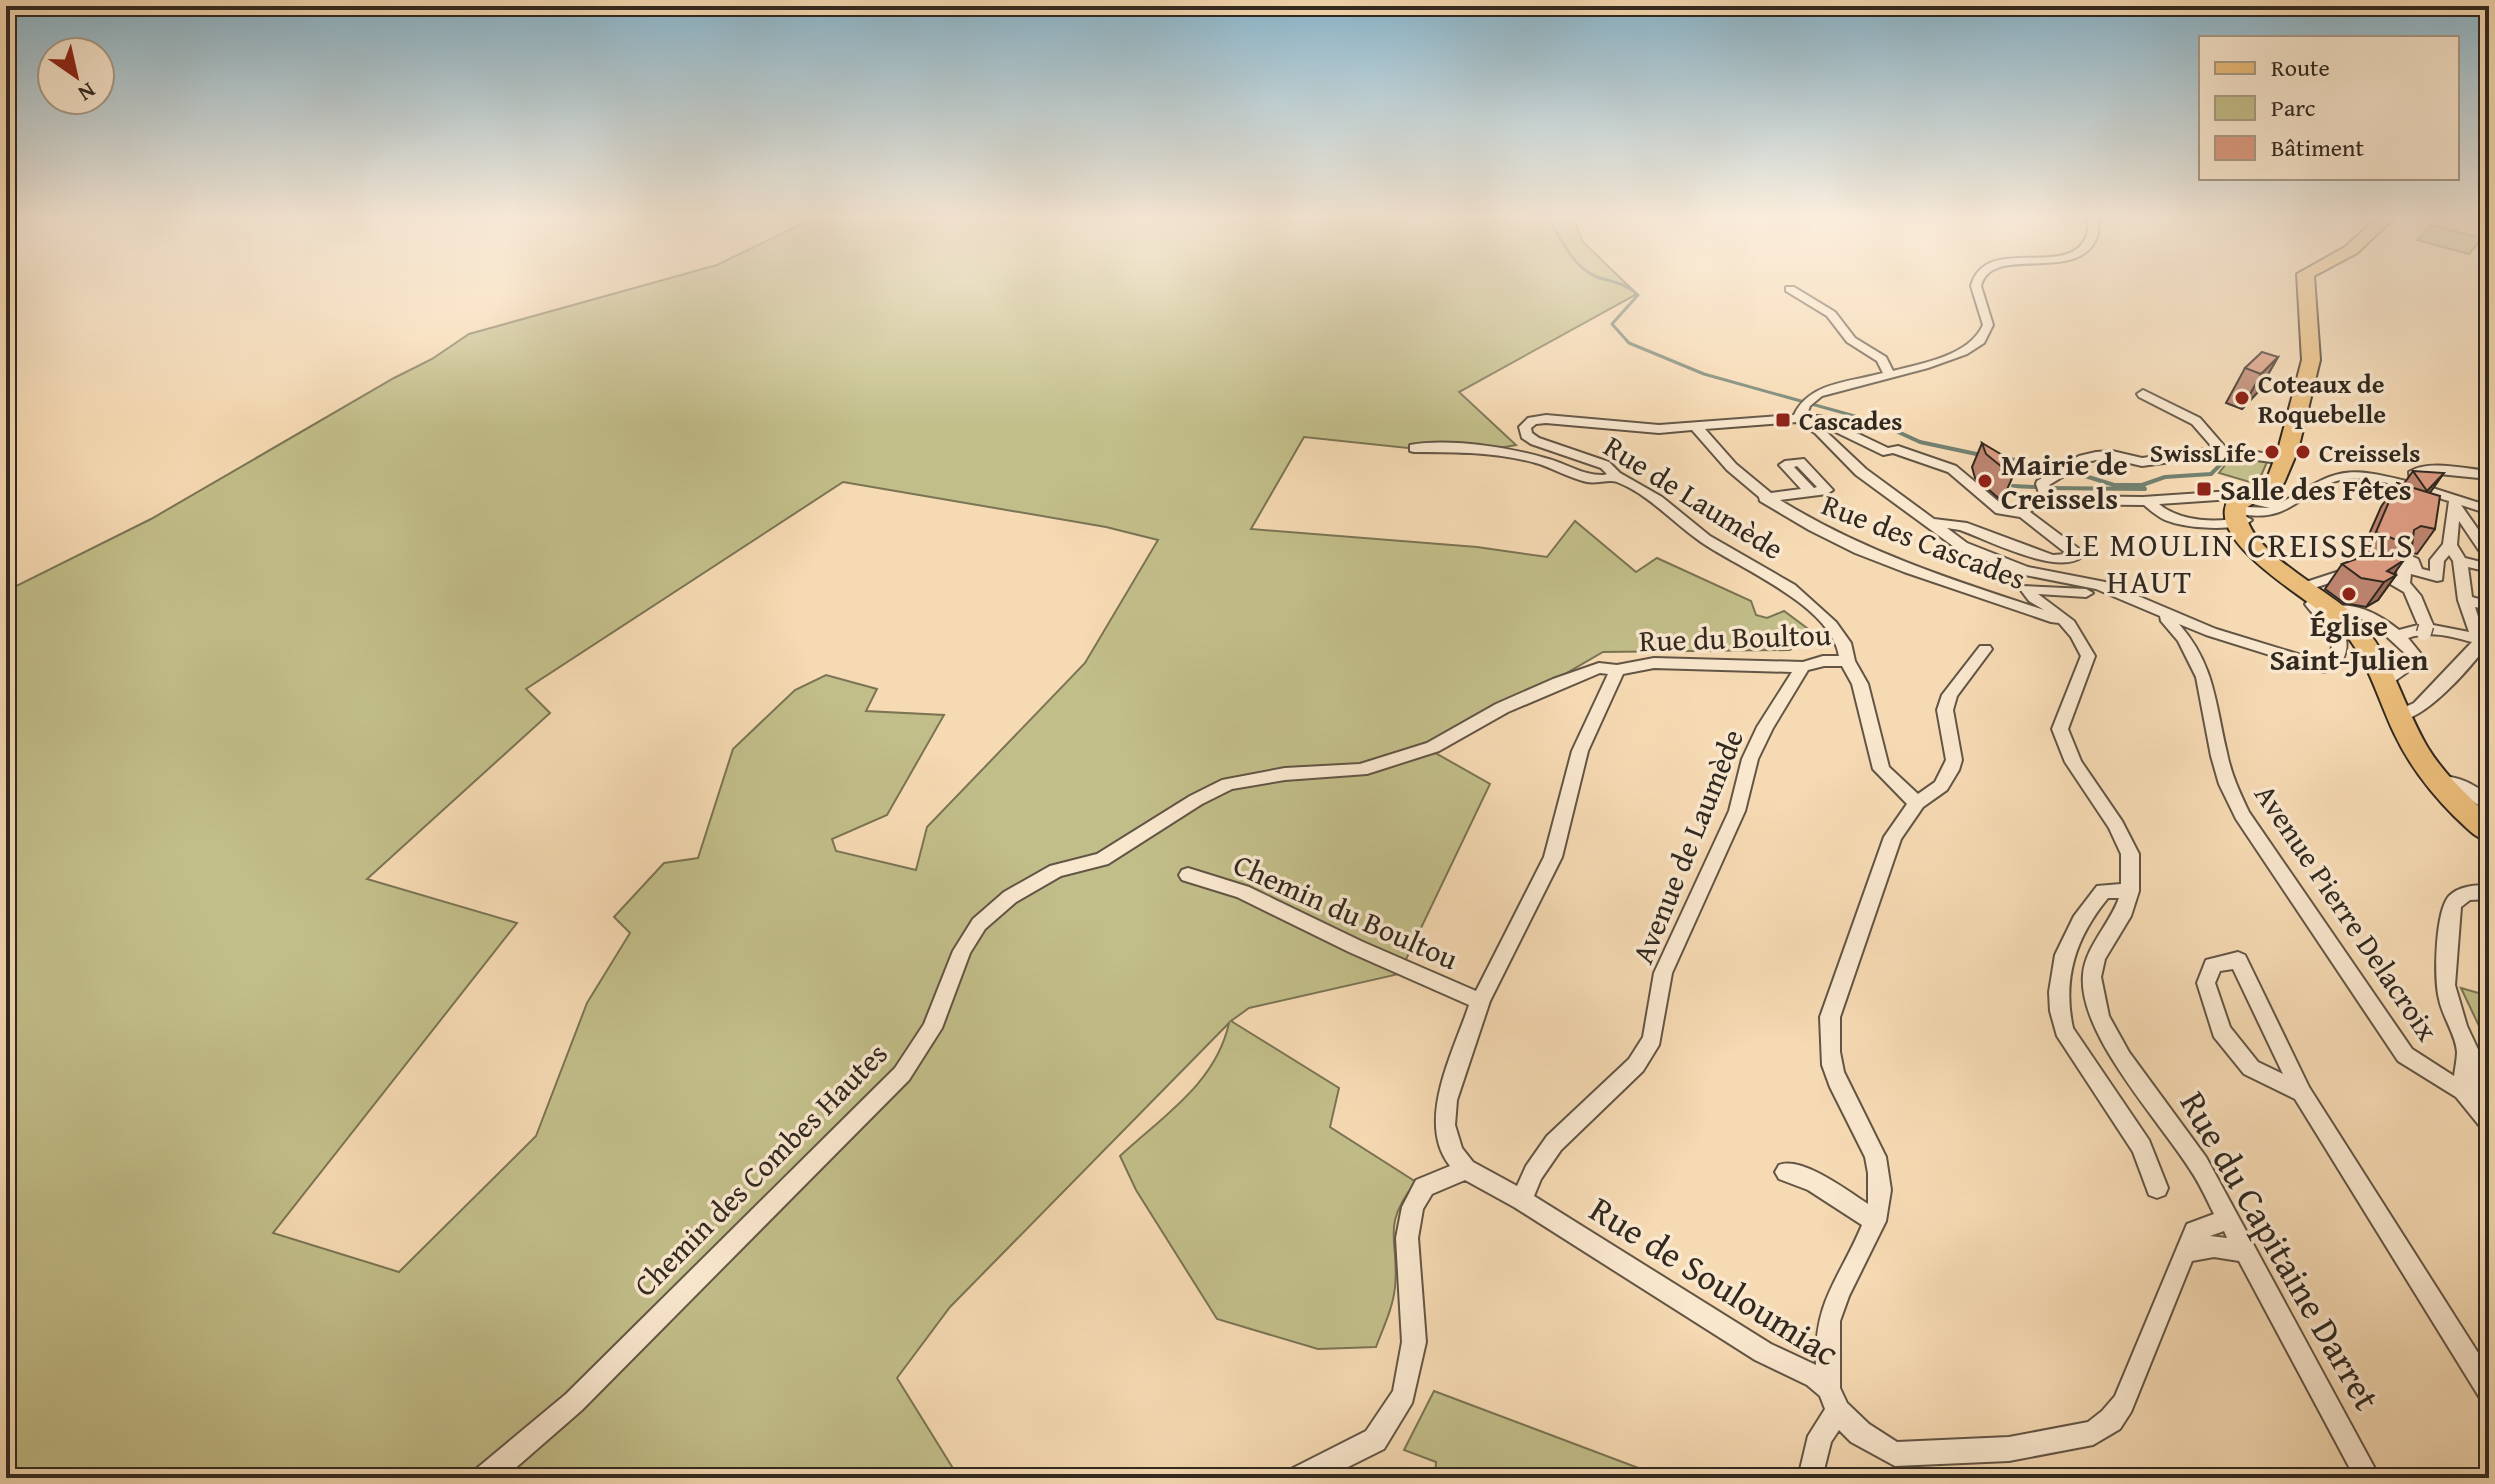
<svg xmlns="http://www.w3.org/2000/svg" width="2495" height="1484" viewBox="0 0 2495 1484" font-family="'Gentium Book Plus',serif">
  <rect width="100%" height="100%" fill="#f6dab3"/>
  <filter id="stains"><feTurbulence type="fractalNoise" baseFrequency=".0025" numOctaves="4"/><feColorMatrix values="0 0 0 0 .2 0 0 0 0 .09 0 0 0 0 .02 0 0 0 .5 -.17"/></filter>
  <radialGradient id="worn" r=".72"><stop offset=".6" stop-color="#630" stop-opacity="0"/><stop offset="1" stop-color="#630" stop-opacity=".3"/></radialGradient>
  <!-- green -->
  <path fill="#c2be89" stroke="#7a7454" stroke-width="2" fill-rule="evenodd" d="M814,218h759l10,24 54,52 -178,98 57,53 -51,9 -161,-17 -53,92 226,18 70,10 28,-36 61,51 21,-14 94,43 5,14 11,3 17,-7 27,20 -21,19 -187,2 -171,99 58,33 -91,190 -150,34 -18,13 108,67 -9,39 86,55c-37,46 -16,58 -21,105 -2,21 -12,41 -19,60l-58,2 -101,-30 -81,-129 -16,-34c43,-40 96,-73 109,-133l-279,284 -53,71 62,100h-953v-887l145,-72 243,-141 38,-19 37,-25 248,-69zM843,482l263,45 52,13 -73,123 -158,164 -11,43 -80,-19 -4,-12 55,-24 57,-100 -78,-4 11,-22 -51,-14 -31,15 -62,59 -35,109 -34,5 -50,54 16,16 -43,70 -51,133 -137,136 -126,-39 244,-310 -150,-44 183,-166 -24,-24z
    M2432,225l50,13 -13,16 -52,-14z
    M2232,456l35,6 -7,16 -7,5 -34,-10z
    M2461,988l28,8v51z
    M1434,1391l231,87h-230l1,-16 -32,-12z"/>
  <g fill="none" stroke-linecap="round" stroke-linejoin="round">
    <!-- stream-far1 -->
    <path stroke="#728171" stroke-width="3" d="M1549,218c12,22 24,49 48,59 15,5 29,6 41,18l-26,29 17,19 75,31 165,46 31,13"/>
    <!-- stream -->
    <path stroke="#728171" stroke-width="4" d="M1896,431l24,11 61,13
      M2002,458l48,7 64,20h28l23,-8 46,-3 19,-19h5
      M2013,486l23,1
      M2050,488l95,1 -3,-4"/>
    <defs>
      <path id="street" d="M2088,218h10c0,6 1,14 -1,19 -19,49 -105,5 -116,49l12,39 -9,18 -17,11 -39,14 -106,28 -12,10 -4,11 6,4 1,-5h8l67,32 10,-2 58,20 49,41 12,2 15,-12 8,-1 -4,-12 1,-3 42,-25 17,-4 16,-1 30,7 71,-10 -21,-24 -53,-27 -2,-3 6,-4 57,28 26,30 59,8 6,4 -6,4 -63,-9 -80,11 -30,-7 -16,1 -9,2 -38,23 4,11 90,1 89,-6 49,12c57,-34 63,-38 129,-21l-1,-10c19,-13 57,-3 80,-1v8l-50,-5 -17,1 1,10 66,21v8l-28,-9 28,40v11l-7,-1 -23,-34 -2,24 8,13 24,6v8l-21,-5 4,30 17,5v8l-14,-3 8,25 -2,3 6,10c-15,21 -66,81 -93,75l-2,-4 2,-4 20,-9 58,-61c-21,-6 -43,-12 -64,-4l13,16 -7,5 6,4 -32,23 -8,-5 16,-14 -22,-2 -3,-3 3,-3 37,-1c-16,-12 -28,-28 -47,-38 -12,-6 -28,-3 -37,-10l2,-3c26,-6 50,7 70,23l19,-5 -14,-33 -38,-22 7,-4 24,9 1,-18 7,-4 13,6 4,10 8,2v-11l13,-16 6,-43c-26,-8 -76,-26 -103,-22 -43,6 -51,45 -105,35l-2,-3 7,-4 24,1 -38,-9 -73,5c21,18 60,20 86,12l7,4c-15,13 -68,8 -87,0 -8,-4 -14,-9 -21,-15l-104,-1 -10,8 48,36 4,9c-25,19 -94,-17 -122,-27l-13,-2 20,15 61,24 77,15 111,47 108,33 4,-1c13,-24 -10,-39 -23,-57l10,-10h10l2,3 -7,7c20,23 37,33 19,63l-15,5 -118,-37 -27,-11c36,41 36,79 48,129 4,21 13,40 22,59l163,237 42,27c1,-8 3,-17 3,-24 -1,-17 -15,-36 -18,-53 -5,-20 -4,-87 10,-103 10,-10 26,-11 40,-11v14l-19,1 -9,7 -6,78 12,41 22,47v58l-7,-2 -26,-32 -58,-36 -162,-242 -17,-35 -8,-28 -15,-79 -18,-36 -17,-20 -1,-5 -64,-27 -76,-15 -63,-25 -101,-74 -41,-42 -18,-11 -92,7 31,35 35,29 30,-4 -22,-24 6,-4 19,-2 29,31 -6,4 -47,6c82,51 172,80 264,110l-15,-9 -9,-12 2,-3 64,3 7,4 -7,4 -48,-3 36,27 21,35 -27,73 13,32 41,60 17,33v37l-8,25 -26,43 -4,18 8,39 20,36 77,105 174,321h-25l-116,-217 -25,-4 -22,4 -61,151 -11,17 -27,16 -84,16 -114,5 -44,-24 -12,-12 -8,12 -9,36h-24l10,-42 17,-27 -5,-13 -13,-11 -52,-25 -241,-153 -49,-27 -33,14 -9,15 -5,29 8,104 -14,61 -28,46 -58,29h-38l3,-9 75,-38 27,-40 9,-49 -6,-104 6,-31 14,-27 34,-14c-35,-44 4,-115 19,-161l-120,-53 -112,-55 -55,-17 -3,-5 3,-5 6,-2 61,19 114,55 113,49 68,-134 28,-106 36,-77 -8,-1 -92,39 -69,39 -72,23 -82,6 -53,9 -30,15 -94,60 -47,12 -45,26 -31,27 -15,24 -28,75 -33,52 -327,330 -78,68h-31l3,-9 90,-75 329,-326 29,-44 29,-73 20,-32 31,-27 46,-26 47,-12 93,-58 32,-16 63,-12 75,-4 67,-21 69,-39 57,-25 46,-16 18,2 37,-7 149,4 20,-6h16c-8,-51 -99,-87 -138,-114 -28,-19 -51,-47 -84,-60 -8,-3 -20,2 -30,0 -18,-4 -34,-14 -51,-19 -40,-11 -82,-11 -122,-11l-4,-1v-6c39,-7 97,2 135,13 21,5 38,18 59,17l3,-1 -6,-6 -70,-24 -9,-6 -3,-11 9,-9 18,-3 113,10 135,-10c15,-33 57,-33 89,-42l-6,-12 -30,-19 -20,-26 -41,-25v-4h8l41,25 20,26 31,19 7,14c30,-8 76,-15 90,-46l-12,-39c14,-53 97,-6 115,-49 3,-5 2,-13 2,-19zM1546,423l113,10 33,-3 35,40 32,27 1,4 49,29 46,23 49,19 147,50 8,1 12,14 10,19 -29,73 13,33 44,66 12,26v30l-24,2 -23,30 -19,39 -6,37 1,19 7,25 76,116 16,43 8,3 8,-3 3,-7 -19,-48 -76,-112c-11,-50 3,-91 35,-130h11c-9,26 -34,49 -36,77 -5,60 77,146 108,196 9,13 16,29 23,43l-27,10 -72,172 -13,15 -14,11 -79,15 -112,5 -28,-18 -22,-21 -7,-15v-67l9,-25 37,-75 5,-31 -5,-33 -42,-85 -4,-20v-35l61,-178 22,-32 24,-17 12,-20 3,-10 -9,-50 4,-14 35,-47 -2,-3h-10l-38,49 -5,15 9,50 -11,22 -17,12 -29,-27 -21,-83 -13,-23 -4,-18 -15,-21 -41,-37 -85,-49 -48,-39 -42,-24 -11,-11 -70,-24 -7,-5 -1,-5 5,-4zM1817,423l66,32 10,-2 55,19 48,41 24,4 47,37 -14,1 -86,-32 -33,-4 -68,-50zM1797,466l20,21 -3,1 -20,-21zM2449,555l4,6 5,39 11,32 -36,-7 -12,-29 -11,-13 1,-9 26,7 5,-1 2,-19zM1824,666h18l10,18 21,85 34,35 -23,33 -64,180 2,48 8,22 35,70 3,16v31c-20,-13 -66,-48 -89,-39l-4,7 4,7 29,11 54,35c-23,55 -48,75 -46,140l-45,-21 -237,-148 7,-17 20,-29 82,-79 16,-26 13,-72 73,-162 13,-52 15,-31 35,-58zM1654,668l138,4 -35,55 -15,32 -13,52 -75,162 -11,64 -14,22 -82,77 -21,30 -9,20 -44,-24 -11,-14 -7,-23 2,-25 33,-99 72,-144 26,-106 35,-77zM2224,1231l3,7 -17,-2z
        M2352,567l7,4 -2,3 -49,16 -7,-4 2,-3z
        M2439,776c20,0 35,8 50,20v16l-35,-23 -21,-3 -2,-4 2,-4z
        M2238,952l7,3 64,132 180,283v34l-8,-4 -186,-301 -51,-25 -30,-37 -17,-54 9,-23zM2233,969l50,105 -25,-12 -28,-35 -15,-44 5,-12z"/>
      <path id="primary" d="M2377,218h17l-37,35 -43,23 6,84 -22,90 -14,33 -38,25c-4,42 87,83 113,112 34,38 44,86 69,128 16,26 39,47 61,68v26c-14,-4 -23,-15 -34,-25 -25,-25 -46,-52 -61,-84 -17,-36 -26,-74 -53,-104 -25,-28 -140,-86 -112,-131l11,-2 28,-20 10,-26 24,-90 -5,-86 48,-27z"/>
    </defs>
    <!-- street casing -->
    <use href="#street" stroke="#625545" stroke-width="4"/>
    <!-- primary casing -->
    <use href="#primary" stroke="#312920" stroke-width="4"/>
    <!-- street -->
    <use href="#street" fill="#f9e7ce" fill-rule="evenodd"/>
    <!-- primary -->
    <use href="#primary" fill="#ebbd7a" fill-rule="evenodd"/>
    <defs>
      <path id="street-bridge" d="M2424,633l2,-7"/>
    </defs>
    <!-- street-bridge casing -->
    <use href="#street-bridge" stroke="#625545" stroke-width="17" stroke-linecap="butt"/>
    <!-- street-bridge -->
    <use href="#street-bridge" stroke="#f9e7ce" stroke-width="14"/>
  </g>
  <!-- wall -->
  <path fill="#bd856f" stroke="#312920" stroke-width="2" d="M2278,357l-20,35 -16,17 -16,-6 19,-35z
    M1982,443l31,33 -11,25 -27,-23 -3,-11z
    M2413,471l17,22 5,36 -18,25 -9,-2 -14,22 2,1 -18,25 -12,7 -22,-4 -19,-14 17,-25 18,-6 -1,-1 22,-50 16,-24 6,2z"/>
  <!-- shaded-wall -->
  <path fill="#9a6c5a" stroke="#312920" stroke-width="2" d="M2278,357l-20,35 -16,17 19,-35z
    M2444,473l-17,24v-6z
    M2404,560l-13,18 5,-3 -18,25 -12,7 18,-25 3,-11z"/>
  <!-- building -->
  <path fill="#dc9b81" stroke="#312920" stroke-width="2" d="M2262,352l16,5 -17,17 -16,-6z
    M1982,443l22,13 11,14 -2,6 -27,-22z
    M2413,471l31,2 -17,18z
    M2397,483l43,13 -5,33 -14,-3 -7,4 -2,16 -36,-14z
    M2381,550l23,10 -17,11 9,4 -12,7 -23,-4 -19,-14z"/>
  <!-- sky -->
  <linearGradient id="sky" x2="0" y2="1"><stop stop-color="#8ab7ce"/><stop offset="0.51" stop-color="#fbeedd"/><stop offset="1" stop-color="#fbeedd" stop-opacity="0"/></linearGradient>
  <rect width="2495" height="426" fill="url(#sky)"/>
  <!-- markers -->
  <g fill="#8f2418" stroke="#f9e7ce" stroke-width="3">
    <circle cx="2242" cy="398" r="8"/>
    <rect x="1775" y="412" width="16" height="16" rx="4"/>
    <circle cx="2272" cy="452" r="8"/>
    <circle cx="2303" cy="452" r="8"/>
    <circle cx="1985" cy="481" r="8"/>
    <rect x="2196" y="481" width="16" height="16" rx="4"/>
    <circle cx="2349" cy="594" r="8"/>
  </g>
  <g text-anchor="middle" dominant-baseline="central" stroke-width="7" stroke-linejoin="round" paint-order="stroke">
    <!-- far-poi labels -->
    <g font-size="26" font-weight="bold" fill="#312920" stroke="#f9e7ce" text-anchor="start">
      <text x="2258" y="383">Coteaux de<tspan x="2258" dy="30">Roquebelle</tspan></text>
      <text x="1799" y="420">Cascades</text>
      <text x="2256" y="452" text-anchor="end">SwissLife</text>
      <text x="2319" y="452">Creissels</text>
    </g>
    <!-- poi labels -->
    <g font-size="30" font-weight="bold" fill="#312920" stroke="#f9e7ce" text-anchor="start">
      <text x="2001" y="464">Mairie de<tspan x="2001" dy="34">Creissels</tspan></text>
      <text x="2220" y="489">Salle des Fêtes</text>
      <text x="2349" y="625" text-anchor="middle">Église<tspan x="2349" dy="34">Saint-Julien</tspan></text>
    </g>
    <!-- street labels -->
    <g font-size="30" fill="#312920" stroke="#f9e7ce">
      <text transform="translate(1694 497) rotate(32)">Rue de Laumède</text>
      <text transform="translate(1924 541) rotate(21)">Rue des Cascades</text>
      <text transform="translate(1735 637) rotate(-2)">Rue du Boultou</text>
      <text transform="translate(1687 846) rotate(-68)">Avenue de Laumède</text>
      <text transform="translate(1346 911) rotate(24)">Chemin du Boultou</text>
      <text transform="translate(2347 912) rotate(56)">Avenue Pierre Delacroix</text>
      <text transform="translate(760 1169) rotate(-45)">Chemin des Combes Hautes</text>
    </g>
    <!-- neighbourhood labels -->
    <g font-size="32" letter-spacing="2" fill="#312920" stroke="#f9e7ce">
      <text x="2150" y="544">LE MOULIN<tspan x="2150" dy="37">HAUT</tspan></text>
    </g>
    <!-- quarter labels -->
    <g font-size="34" letter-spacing="2" fill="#312920" stroke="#f9e7ce">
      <text x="2331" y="544">CREISSELS</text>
    </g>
    <!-- near-street labels -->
    <g font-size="36" fill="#312920" stroke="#f9e7ce">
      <text transform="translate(2281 1250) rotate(60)">Rue du Capitaine Darret</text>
      <text transform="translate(1715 1280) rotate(32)">Rue de Souloumiac</text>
    </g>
  </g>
  <!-- margin -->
  <rect width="2495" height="1484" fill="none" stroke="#f6dab3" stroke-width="32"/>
  <rect x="8" y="8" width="2479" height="1468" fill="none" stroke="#312920" stroke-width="4"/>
  <rect x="16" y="16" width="2463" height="1452" fill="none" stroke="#312920" stroke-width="2"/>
  <!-- legend -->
  <rect x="2199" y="36" width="260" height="144" fill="#f9e7ce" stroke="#a99b88" stroke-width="2"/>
  <rect x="2215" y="62" width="40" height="12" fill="#ebbd7a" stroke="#a99b88" stroke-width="2"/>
  <text x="2271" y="76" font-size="24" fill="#312920">Route</text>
  <rect x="2215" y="96" width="40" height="24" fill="#c2be89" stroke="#a99b88" stroke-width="2"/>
  <text x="2271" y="116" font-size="24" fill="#312920">Parc</text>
  <rect x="2215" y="136" width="40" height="24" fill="#dc9b81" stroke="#a99b88" stroke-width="2"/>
  <text x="2271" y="156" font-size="24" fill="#312920">Bâtiment</text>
  <!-- north arrow -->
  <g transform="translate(76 76) rotate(146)"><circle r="38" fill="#f9e7ce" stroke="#a99b88" stroke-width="2"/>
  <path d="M0-6L14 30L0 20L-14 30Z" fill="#8f2418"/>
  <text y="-12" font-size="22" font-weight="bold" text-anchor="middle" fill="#312920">N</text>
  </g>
  <rect width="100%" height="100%" filter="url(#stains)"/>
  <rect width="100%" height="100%" fill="url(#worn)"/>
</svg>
